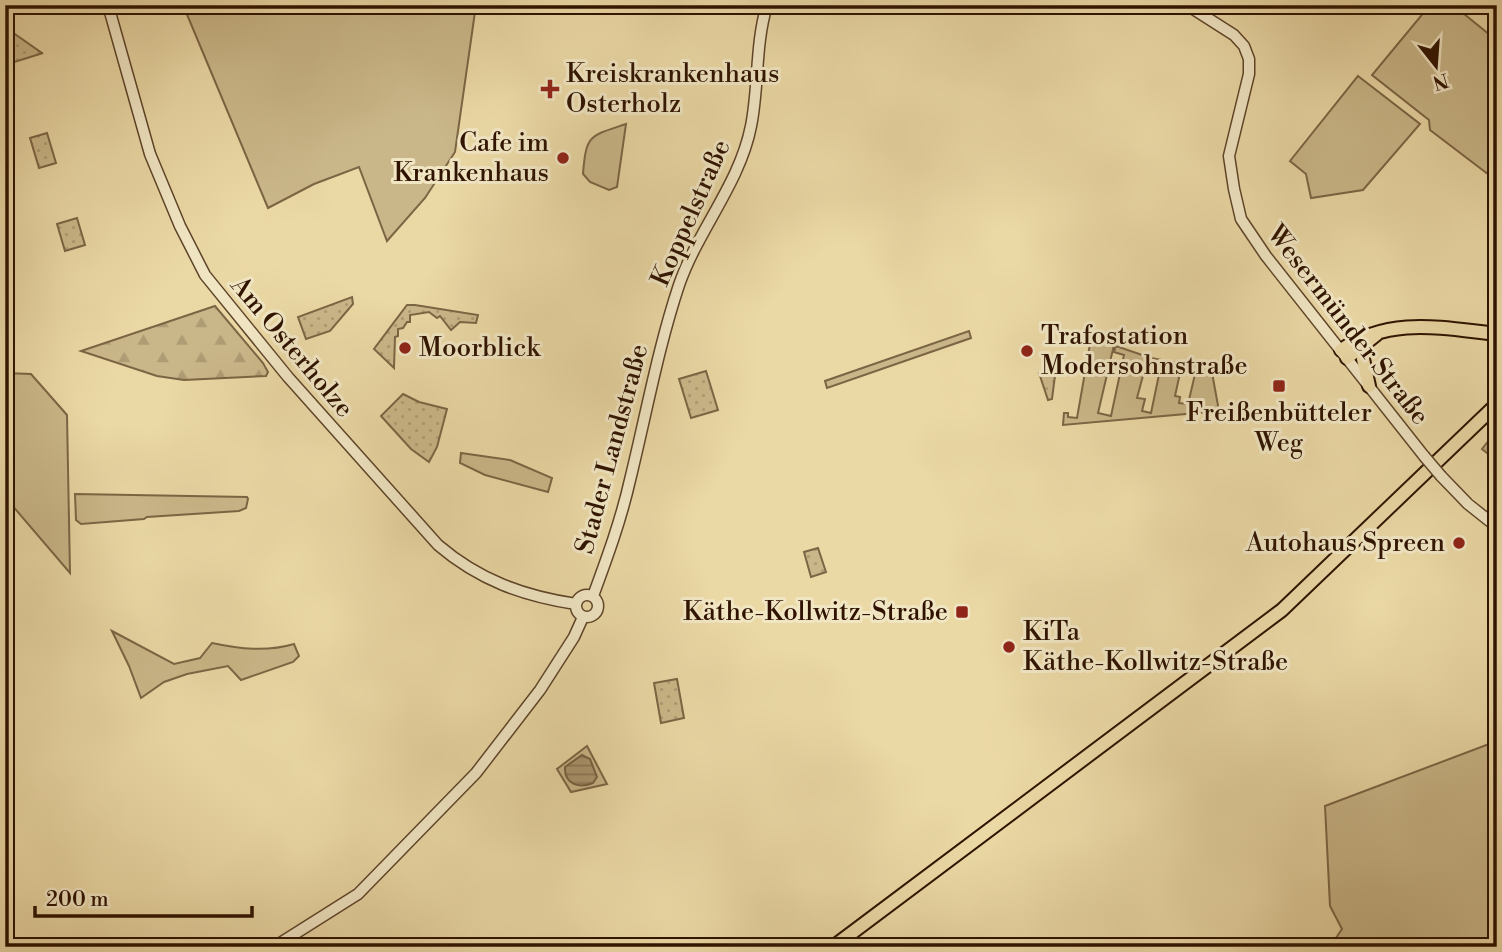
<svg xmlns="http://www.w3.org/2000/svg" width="1502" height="952" viewBox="0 0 1502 952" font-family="'Libre Bodoni',serif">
  <defs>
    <pattern id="forest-firs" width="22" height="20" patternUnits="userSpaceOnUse" patternTransform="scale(1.75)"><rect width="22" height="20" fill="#cab789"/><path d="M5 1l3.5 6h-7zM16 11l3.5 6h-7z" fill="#ae9c74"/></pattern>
    <pattern id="park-dots" width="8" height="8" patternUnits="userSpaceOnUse" patternTransform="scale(1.75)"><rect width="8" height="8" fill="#cab789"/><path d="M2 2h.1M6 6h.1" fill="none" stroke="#ae9c74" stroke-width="1.8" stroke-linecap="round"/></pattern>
    <pattern id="water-rules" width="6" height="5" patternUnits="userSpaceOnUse" patternTransform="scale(1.75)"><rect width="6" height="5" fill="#aa956d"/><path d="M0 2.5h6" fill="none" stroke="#8b7857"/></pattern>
  </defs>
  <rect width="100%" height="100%" fill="#ead8a5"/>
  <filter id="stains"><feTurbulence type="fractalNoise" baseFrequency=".00286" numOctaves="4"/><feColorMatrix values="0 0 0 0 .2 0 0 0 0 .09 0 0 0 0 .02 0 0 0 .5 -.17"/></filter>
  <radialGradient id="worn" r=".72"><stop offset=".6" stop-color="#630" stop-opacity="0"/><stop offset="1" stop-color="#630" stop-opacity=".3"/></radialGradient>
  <!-- green -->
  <path fill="#cab789" stroke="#7c6544" stroke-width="2" d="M183,5h293l-21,147 -30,46 -38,43 -28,-74 -45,17 -46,24z
    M1430,5h23l37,30 7,-6v152l-67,-51 -1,-10 -57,-45z
    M1358,76l62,48 -57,66 -52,8 -5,-24 -16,-13z
    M626,124l-9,63 -8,3 -19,-8 -7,-8c3,-40 7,-38 43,-50z
    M969,331l2,7 -144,50 -2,-7z
    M1082,333l32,12 -16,68 13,3 13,-61 -10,-3 2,-6 32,11 -11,41 8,1 -3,12 9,2 10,-48 -11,-2 1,-5 31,6 -7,32 5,1 -1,6 9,1 8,-34 -11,-2v-4l26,3 8,44 -156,14 1,-12h4v4l9,1 13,-74 -9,-2z
    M5,373l26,1 36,41 3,158 -65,-76z
    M461,453l49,7 42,18 -4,14 -63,-17 -25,-12z
    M75,494l172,3 1,2 -2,9 -7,3 -92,6 -3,2 -63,5 -5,-4z
    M112,631l62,33 26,-6 12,-15c28,6 55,9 82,1l5,12 -6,6 -52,18 -13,-14 -41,8 -23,8 -23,16 -12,-32z
    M1497,741v206h-167l12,-18 -12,-23 -5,-100z
    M587,746l20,38 -36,8 -14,-23z"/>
  <!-- forest -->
  <path fill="url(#forest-firs)" stroke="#7c6544" stroke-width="2" d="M215,306l48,57 5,9 -2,4 -82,4 -27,-4 -76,-25z
    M1497,430v31l-15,-12z"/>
  <!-- park -->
  <path fill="url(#park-dots)" stroke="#7c6544" stroke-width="2" d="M12,32l30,21h1l-38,12v-31z
    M47,133l9,30 -17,5 -9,-30z
    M77,218l8,27 -20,6 -8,-27z
    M352,297l1,7 -23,27 -24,8 -8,-22z
    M407,305h8l63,10 -2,8 -16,-1 -9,8 -11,-14 -3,2 -8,-6 -19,3v7h-3l-4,6 -5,1v7l-3,1 -1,31 -20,-19z
    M1056,368l-4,31 -4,1 -9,-27z
    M706,371l12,39 -27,8 -12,-39z
    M403,394l16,8 28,7 -10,38 -8,15 -18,-13 -30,-33z
    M818,548l8,24 -15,5 -7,-25z
    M677,679l7,39 -23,5 -7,-40z"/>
  <!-- water -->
  <path fill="url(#water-rules)" stroke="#796141" stroke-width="2" d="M582,755l8,4 7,18 -4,6c-14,6 -29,1 -28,-16z"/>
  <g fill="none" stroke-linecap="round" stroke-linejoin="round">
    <defs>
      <path id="minor" d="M108,5l42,149 30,72 25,49 83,102 150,168c41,35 85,51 138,59
        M1187,5l47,30 10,11 5,13v15l-20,82 5,33 7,30 25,37 158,200
        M1441,476l27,28 29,23
        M576 606a11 11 0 1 1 22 0a11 11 0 1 1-22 0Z
        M593,596c14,-38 28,-76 37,-116 16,-65 28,-132 49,-195 19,-55 61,-102 72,-159 8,-39 4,-82 16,-121
        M274,947l84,-53 118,-121 64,-83 34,-53 9,-20"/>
      <path id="major" d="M1365,345l-2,14 6,27
        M1341,350c49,-34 100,-22 156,-16
        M1347,358l30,-24
        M833,947l449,-337 215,-206"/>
    </defs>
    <!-- minor casing -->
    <use href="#minor" stroke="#5e4429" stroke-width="13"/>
    <!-- major casing -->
    <use href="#major" stroke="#2f1300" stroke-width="16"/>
    <!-- minor -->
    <use href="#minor" stroke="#f1e6c4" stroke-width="10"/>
    <!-- major -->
    <use href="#major" stroke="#ead8a5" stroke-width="12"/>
    <defs>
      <path id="minor-bridge" d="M1424,456l17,20"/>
    </defs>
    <!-- minor-bridge casing -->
    <use href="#minor-bridge" stroke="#5e4429" stroke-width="13" stroke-linecap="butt"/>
    <!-- minor-bridge -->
    <use href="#minor-bridge" stroke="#f1e6c4" stroke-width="10"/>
  </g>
  <!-- markers -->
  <g fill="#8f2418" stroke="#f1e6c4" stroke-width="2.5">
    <path d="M546.5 78.5h7v7h7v7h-7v7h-7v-7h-7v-7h7z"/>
    <circle cx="563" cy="158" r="7"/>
    <circle cx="405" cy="348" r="7"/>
    <circle cx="1027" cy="351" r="7"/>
    <rect x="1272" y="379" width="14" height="14" rx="3.5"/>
    <circle cx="1459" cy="543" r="7"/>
    <rect x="955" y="605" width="14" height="14" rx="3.5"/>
    <circle cx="1009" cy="647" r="7"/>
  </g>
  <g text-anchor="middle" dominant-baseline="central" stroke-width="6" stroke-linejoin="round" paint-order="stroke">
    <!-- poi labels -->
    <g font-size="26" fill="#2f1300" stroke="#f1e6c4" text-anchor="start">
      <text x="566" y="74">Kreiskrankenhaus<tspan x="566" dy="30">Osterholz</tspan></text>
      <text x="549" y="143" text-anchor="end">Cafe im<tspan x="549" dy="30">Krankenhaus</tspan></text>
      <text x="1041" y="336">Trafostation<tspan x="1041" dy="30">Modersohnstraße</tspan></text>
      <text x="419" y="348">Moorblick</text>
      <text x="1279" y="413" text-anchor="middle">Freißenbütteler<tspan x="1279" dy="30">Weg</tspan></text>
      <text x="1445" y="543" text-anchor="end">Autohaus Spreen</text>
      <text x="948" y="612" text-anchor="end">Käthe-Kollwitz-Straße</text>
      <text x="1023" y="632">KiTa<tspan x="1023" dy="30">Käthe-Kollwitz-Straße</tspan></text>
    </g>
    <!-- street labels -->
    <g font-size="26" fill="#2f1300" stroke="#f1e6c4">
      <text transform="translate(691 213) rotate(-66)">Koppelstraße</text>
      <text transform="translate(1348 325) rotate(52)">Wesermünder Straße</text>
      <text transform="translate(292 347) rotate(50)">Am Osterholze</text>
      <text transform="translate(612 449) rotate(-75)">Stader Landstraße</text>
    </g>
  </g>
  <!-- margin -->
  <rect width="1502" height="952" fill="none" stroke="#ead8a5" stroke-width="28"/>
  <rect x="7" y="7" width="1488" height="938" fill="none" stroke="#2f1300" stroke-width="3.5"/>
  <rect x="14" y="14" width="1474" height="924" fill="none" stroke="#2f1300" stroke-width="2"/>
  <!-- north arrow -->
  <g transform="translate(1436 66) rotate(163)" stroke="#f1e6c4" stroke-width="5" paint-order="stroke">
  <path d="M0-5L12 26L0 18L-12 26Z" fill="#2f1300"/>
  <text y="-10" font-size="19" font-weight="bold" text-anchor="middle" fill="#2f1300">N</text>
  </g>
  <!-- scale -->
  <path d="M35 906v10h217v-10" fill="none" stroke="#2f1300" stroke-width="3.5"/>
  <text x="46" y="906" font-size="21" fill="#2f1300" stroke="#f1e6c4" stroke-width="5" paint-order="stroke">200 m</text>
  <rect width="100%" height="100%" filter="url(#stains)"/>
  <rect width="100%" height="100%" fill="url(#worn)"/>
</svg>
